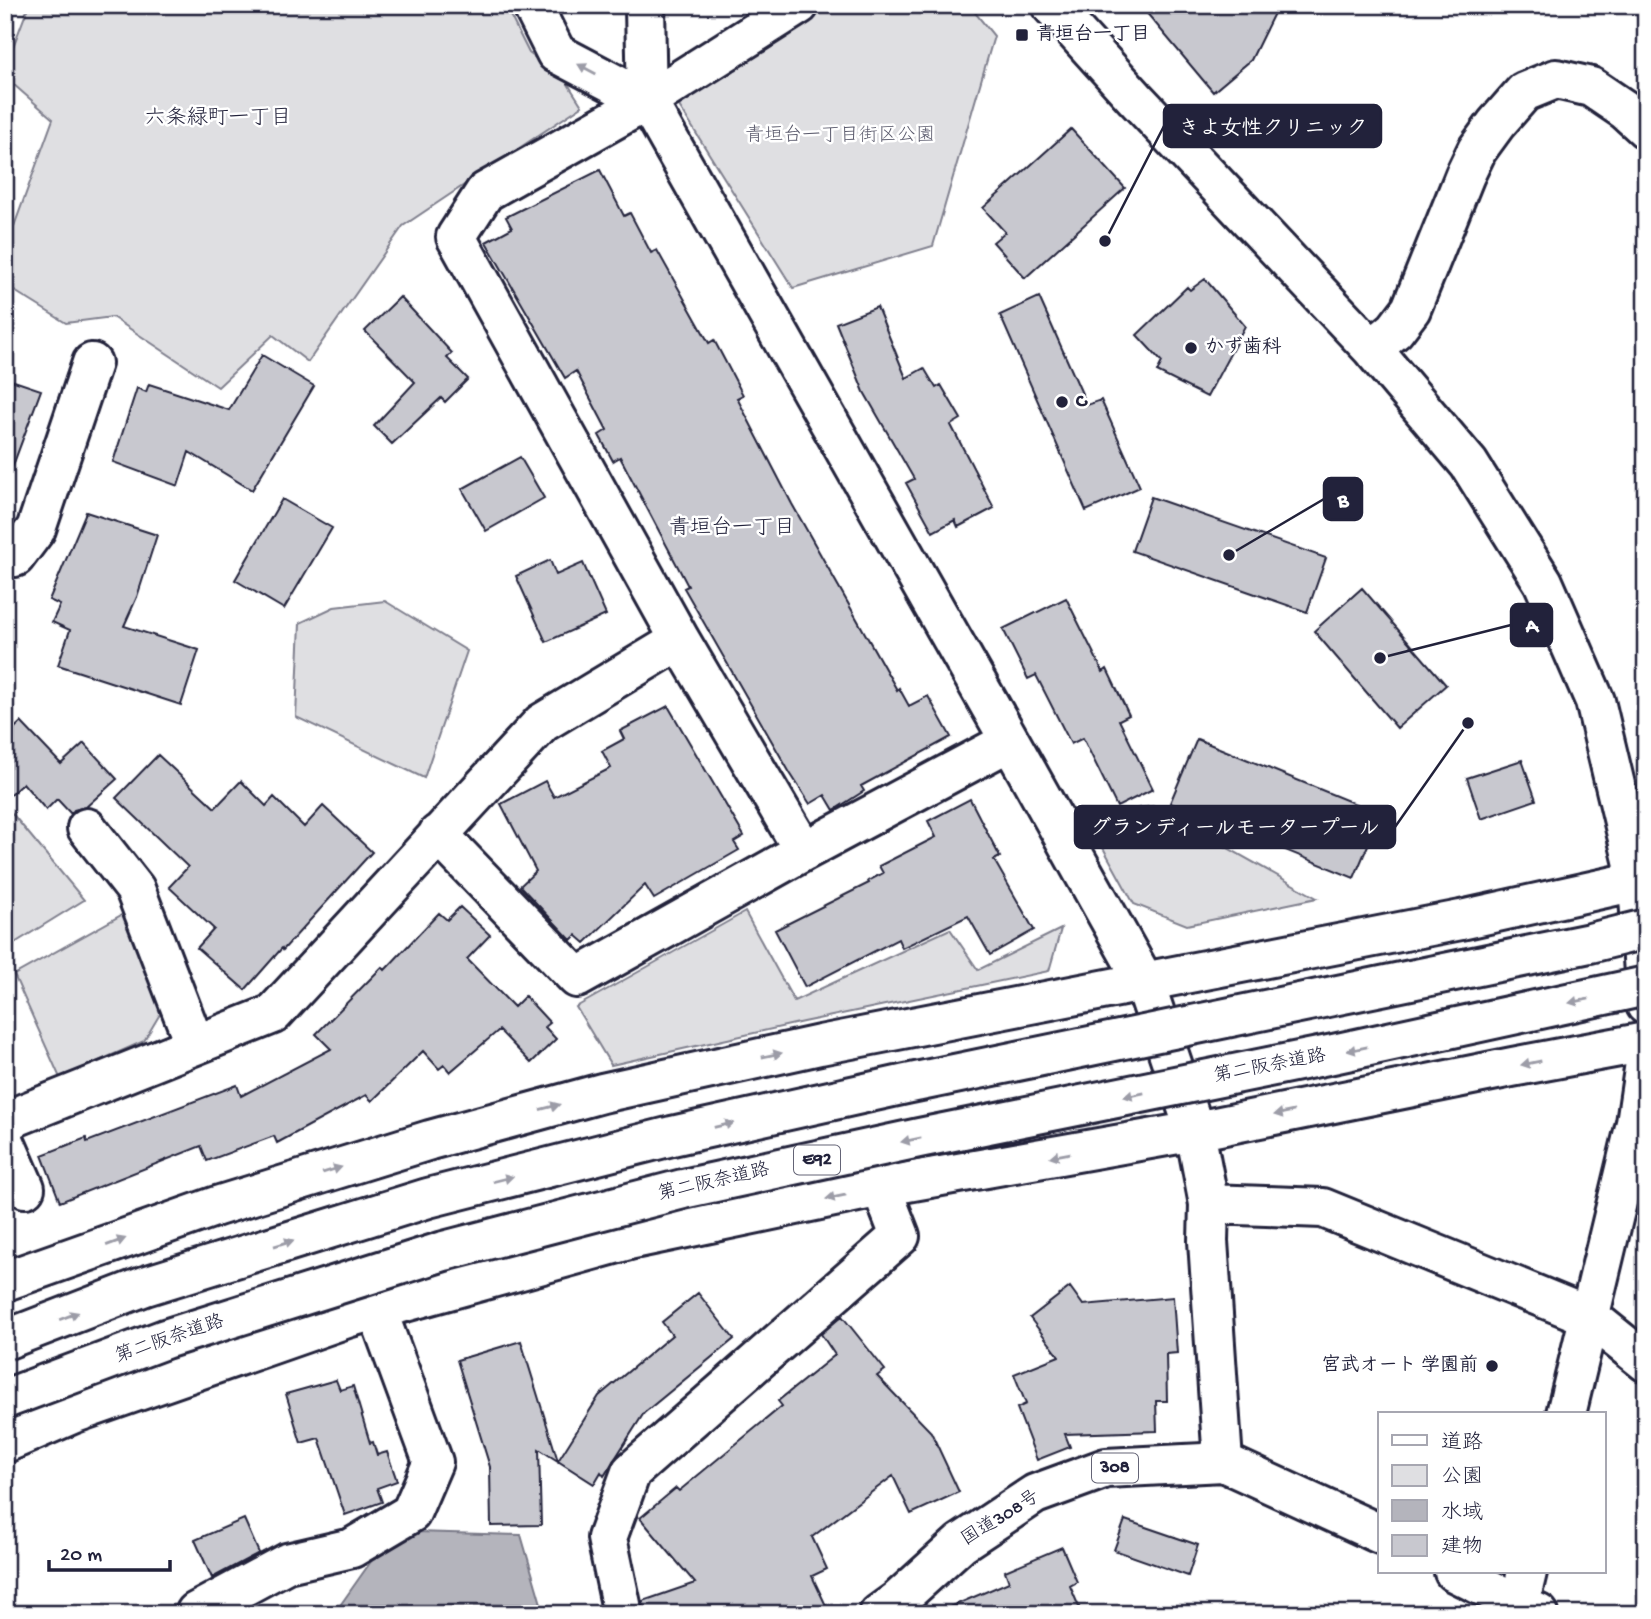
<svg xmlns="http://www.w3.org/2000/svg" width="1651" height="1619" viewBox="0 0 1651 1619" font-family="'Gochi Hand','Klee One',sans-serif">
  <rect width="100%" height="100%" fill="#fff"/>
  <filter id="ink" filterUnits="userSpaceOnUse"><feTurbulence type="fractalNoise" baseFrequency=".0143" numOctaves="2"/><feDisplacementMap in="SourceGraphic" scale="14" xChannelSelector="R" yChannelSelector="G"/><feConvolveMatrix kernelMatrix="1 2 1 2 8 2 1 2 1" color-interpolation-filters="sRGB"/></filter>
  <g filter="url(#ink)">
    <!-- green -->
    <path fill="#dfdfe2" stroke="#80808e" stroke-width="2" d="M29,5h476l24,48 37,28 16,25 -179,120 -95,136 -35,-27 -55,52 -106,-70 -46,6 -61,-38v-34l48,-132 -48,-42v-9z
      M823,5h146l25,31 -61,210 -140,42 -117,-187z
      M385,601l82,50 -43,127 -128,-61 4,-94 34,-16z
      M5,805l79,95 -79,49z
      M1153,806l164,92 -130,27 -53,-21 -43,-78 48,-18z
      M745,912l49,89 156,-72 28,41 83,-41 -12,42 -246,51 -192,43 -35,-58z
      M125,913l38,96 -19,32 -84,37 -46,-103z"/>
    <!-- water -->
    <path fill="#b4b4bc" stroke="#7a7a88" stroke-width="2" d="M415,1532l106,3 23,79h-210l50,-71z"/>
    <!-- building -->
    <path fill="#c8c8cf" stroke="#22223b" stroke-width="2" d="M1140,5h138l-27,55 -38,32z
      M1071,129l54,59 -100,90 -32,-36 12,-10 -22,-24z
      M600,170l24,46 6,-3 21,40 6,-3 52,93 5,-3 29,55 -6,3 55,106 105,186 2,-2 10,18 19,-10 23,41 -90,49 3,5 -30,19 -9,-15 -15,9 -20,-31 -106,-185 4,-2 -68,-129 -7,4 -14,-26 8,-5 -31,-59 -11,7 -79,-136 26,-14 -6,-11z
      M1205,279l40,47 -38,71 -50,-25 5,-10 -25,-27 50,-48 3,3z
      M400,297l52,56 -5,5 21,21 -23,23 -4,-4 -49,46 -18,-18 41,-44 -50,-51z
      M1039,297l48,108 14,-5 39,87 -54,24 -86,-196z
      M877,307l29,71 18,-10 12,20 5,-3 20,34 -10,6 43,83 -36,19 -3,-7 -22,12 -27,-49 8,-4 -50,-87 -28,-69z
      M262,355l52,31 -62,104 -63,-38 -11,34 -65,-24 24,-74 9,4 3,-8 80,26z
      M5,378l36,12 -32,86 -4,-1z
      M520,457l24,41 -58,33 -24,-42z
      M1151,497l175,61 -19,54 -175,-61z
      M282,499l50,29 -48,81 -49,-29z
      M86,512l71,23 -20,62 -13,29 75,24 -18,55 -123,-40 12,-35 -18,-8 8,-17 -11,-5z
      M550,560l6,15 27,-12 23,52 -60,27 -30,-66z
      M1362,588l84,97 -49,43 -83,-97z
      M1066,598l37,74 4,-3 22,46 -10,5 34,69 -36,18 -34,-69 -12,6 -35,-69 -8,4 -25,-50z
      M668,706l76,130 -10,6 5,8 -85,49 -9,-14 -60,58 -9,-8 -5,5 -51,-54 16,-15 -35,-67 44,-23 9,16 57,-29 -9,-17 22,-12 -4,-8z
      M21,722l40,42 23,-21 33,36 -31,28 -12,3 -3,4 -14,-15 -11,11 -23,-27 -18,17v-63z
      M1197,739l176,72 -7,17 8,3 -20,47 -184,-75z
      M158,755l57,53 26,-27 25,25 8,-9 30,30 19,-21 49,46 -89,98 -1,-2 -37,42 -48,-42 17,-19 -45,-42 19,-20 -72,-69z
      M1522,760l14,40 -55,19 -14,-41z
      M970,799l30,58 -6,3 40,70 -44,25 -22,-39 -66,32 -4,-9 -93,48 -30,-57 94,-47 -1,-2 15,-8 -4,-7 57,-29 -8,-16z
      M460,907l30,28 -23,24 47,48 11,-11 25,27 -5,4 11,12 -25,24 -32,-33 -49,42 -6,-7 -5,4 -16,-18 -51,50 -6,-6 -89,48 -3,-7 -67,25 -6,-15 -141,56 -18,-47 44,-17 1,4 150,-57 4,11 90,-47 -15,-15 66,-67 3,3 54,-57 8,7z
      M1070,1287l13,18 90,-8 4,56 -11,1 1,47h-11l1,30 -92,3 5,13 -33,13 -20,-52 9,-4 -12,-30 45,-18 -29,-38z
      M698,1293l36,46 -90,74 -40,63 -3,-4 -7,12 -55,-35 2,76 -50,1 -1,-59 -33,-107 64,-19 37,120 41,-65 73,-61 -10,-13z
      M842,1316l43,54 -8,6 54,56 28,60 -48,22 -18,-38 -81,61 15,32 -15,7 18,38h-186l-1,-13 52,-18 -55,-65 36,-30 3,3 103,-85 -4,-5 57,-46 -14,-21z
      M336,1380l4,10 13,-4 17,57 3,-1 4,13 10,-3 10,29 -20,7 5,14 -37,13 -26,-77 -18,5 -15,-49z
      M244,1519l15,34 -47,25 -17,-38z
      M1125,1520l73,25 -10,31 -74,-26z
      M1062,1547l15,35 -7,4 12,28h-148l75,-32 -4,-11z"/>
    <g fill="none" stroke-linecap="round" stroke-linejoin="round">
      <defs>
        <path id="minor" d="M532,5l24,48 91,48
          M644,5l1,3 2,93 363,640 134,240 51,150 14,73 -1,37 15,221
          M799,5l-152,96 -162,91 -29,45 224,403 124,211
          M1051,5l84,93 237,251 97,115 74,118 52,119 43,180 8,124
          M1372,349l23,-19 16,-21 54,-134 12,-25 19,-26 28,-32 32,-13 35,8 34,23 21,19
          M15,557l21,-28 56,-166
          M87,828l48,61 60,156
          M438,834l139,144 227,-127 206,-110
          M5,1121l268,-107 269,-291 138,-83
          M5,1142l20,46
          M1209,1204l114,4 267,109 56,45
          M5,1281l212,-75 213,-66 172,-47 218,-48 641,-125 185,-41
          M1566,1414l70,-291 10,-67
          M5,1443l67,-29 275,-96 282,-78 267,-56 299,-53 317,-64 134,-25
          M197,1614l-1,-2 91,-49 65,-15 59,-35 22,-51 -56,-152
          M623,1614l-16,-76 24,-66 269,-236 -19,-49
          M1517,1614l10,-42"/>
        <path id="highway" d="M1454,1572l85,42
          M879,1614l18,-13 64,-58 74,-49 71,-26 117,-6 157,72"/>
      </defs>
      <!-- minor casing -->
      <use href="#minor" stroke="#22223b" stroke-width="44"/>
      <!-- highway casing -->
      <use href="#highway" stroke="#22223b" stroke-width="44"/>
      <!-- minor -->
      <use href="#minor" stroke="#fff" stroke-width="38"/>
      <!-- highway -->
      <use href="#highway" stroke="#fff" stroke-width="38"/>
      <defs>
        <path id="highway-bridge" d="M5,1340l140,-54 283,-88 244,-62 234,-52 684,-141 56,-14
          M5,1399l160,-60 279,-88 239,-62 236,-51 414,-84 313,-68"/>
      </defs>
      <!-- highway-bridge casing -->
      <use href="#highway-bridge" stroke="#22223b" stroke-width="44" stroke-linecap="butt"/>
      <!-- highway-bridge -->
      <use href="#highway-bridge" stroke="#fff" stroke-width="38"/>
    </g>
    <!-- one-way arrows -->
    <defs><path id="oneway-solid" d="M-6-.8H1V-3.2L6.5 0L1 3.2V.8H-6Z" transform="scale(1.75)"/></defs>
    <g fill="#9c9ca7">
      <use href="#oneway-solid" transform="translate(587 69) rotate(-152)"/>
      <use href="#oneway-solid" transform="translate(1579 1001) rotate(168)"/>
      <use href="#oneway-solid" transform="translate(1357 1049) rotate(168)"/>
      <use href="#oneway-solid" transform="translate(772 1055) rotate(-12)"/>
      <use href="#oneway-solid" transform="translate(1531 1063) rotate(169)"/>
      <use href="#oneway-solid" transform="translate(1134 1095) rotate(169)"/>
      <use href="#oneway-solid" transform="translate(550 1107) rotate(-15)"/>
      <use href="#oneway-solid" transform="translate(1284 1113) rotate(168)"/>
      <use href="#oneway-solid" transform="translate(724 1125) rotate(-13)"/>
      <use href="#oneway-solid" transform="translate(911 1140) rotate(168)"/>
      <use href="#oneway-solid" transform="translate(1060 1155) rotate(170)"/>
      <use href="#oneway-solid" transform="translate(332 1170) rotate(-17)"/>
      <use href="#oneway-solid" transform="translate(503 1179) rotate(-14)"/>
      <use href="#oneway-solid" transform="translate(836 1197) rotate(168)"/>
      <use href="#oneway-solid" transform="translate(116 1242) rotate(-20)"/>
      <use href="#oneway-solid" transform="translate(284 1243) rotate(-17)"/>
      <use href="#oneway-solid" transform="translate(69 1316) rotate(-21)"/>
    </g>
  </g>
  <!-- markers -->
  <g fill="#22223b" stroke="#fff" stroke-width="2.5">
    <rect x="1015" y="28" width="14" height="14" rx="3.5"/>
    <circle cx="1191" cy="348" r="7"/>
    <circle cx="1062" cy="402" r="7"/>
    <circle cx="1492" cy="1366" r="7"/>
  </g>
  <g text-anchor="middle" dominant-baseline="central" stroke-width="5" stroke-linejoin="round" paint-order="stroke">
    <!-- shield labels -->
    <g fill="#fff" stroke="#646476" stroke-width="2">
      <rect x="794" y="1145.5" width="46" height="29" rx="5"/>
      <rect x="1092" y="1453.5" width="46" height="29" rx="5"/>
    </g>
    <g font-size="18" font-weight="bold" fill="#22223b">
      <text x="817" y="1160">E92</text>
      <text x="1115" y="1468">308</text>
    </g>
    <!-- poi labels -->
    <g font-size="19" font-weight="bold" fill="#22223b" stroke="#fff" text-anchor="start">
      <text x="1036" y="35">青垣台一丁目</text>
      <text x="1205" y="348">かず歯科</text>
      <text x="1076" y="402">C</text>
      <text x="1478" y="1366" text-anchor="end">宮武オート 学園前</text>
    </g>
    <!-- park labels -->
    <g font-size="19" fill="#5b5b6d" stroke="#fff">
      <text x="840" y="136">青垣台一丁目街区公園</text>
    </g>
    <!-- street labels -->
    <g font-size="19" fill="#22223b" stroke="#fff">
      <text transform="translate(1270 1067) rotate(-11)">第二阪奈道路</text>
      <text transform="translate(714 1183) rotate(-13)">第二阪奈道路</text>
      <text transform="translate(170 1340) rotate(-19)">第二阪奈道路</text>
      <text transform="translate(1001 1519) rotate(-32)">国道308号</text>
    </g>
    <!-- neighbourhood labels -->
    <g font-size="21" fill="#22223b" stroke="#fff">
      <text x="218" y="119">六条緑町一丁目</text>
      <text x="732" y="529">青垣台一丁目</text>
    </g>
  </g>
  <!-- callouts -->
  <path fill="none" stroke="#22223b" stroke-width="2.5" d="M1105 241L1164 126M1229 555L1324 499M1380 658L1511 625M1468 723L1395 827"/>
  <g fill="#22223b" stroke="#fff" stroke-width="2.5">
    <circle cx="1105" cy="241" r="7"/>
    <circle cx="1229" cy="555" r="7"/>
    <circle cx="1380" cy="658" r="7"/>
    <circle cx="1468" cy="723" r="7"/>
  </g>
  <g fill="#22223b" stroke="#22223b" stroke-width="2.5">
    <rect x="1164" y="105" width="217" height="42" rx="7"/>
    <rect x="1324" y="478" width="38" height="42" rx="7"/>
    <rect x="1511" y="604" width="41" height="42" rx="7"/>
    <rect x="1075" y="806" width="320" height="42" rx="7"/>
  </g>
  <g font-size="21" text-anchor="middle" font-weight="bold" fill="#fff">
    <text x="1273" y="134">きよ女性クリニック</text>
    <text x="1343" y="506">B</text>
    <text x="1532" y="632">A</text>
    <text x="1235" y="834">グランディールモータープール</text>
  </g>
  <!-- margin -->
  <rect width="1651" height="1619" fill="none" stroke="#fff" stroke-width="28"/>
  <rect x="14" y="14" width="1623" height="1591" fill="none" stroke="#22223b" stroke-width="2.5" filter="url(#ink)"/>
  <!-- legend -->
  <rect x="1378" y="1412" width="228" height="161" fill="#ffffff" stroke="#a7a7b1" stroke-width="2"/>
  <rect x="1392" y="1435" width="35" height="10" fill="#ffffff" stroke="#a7a7b1" stroke-width="2"/>
  <text x="1441" y="1448" font-size="21" fill="#22223b">道路</text>
  <rect x="1392" y="1465" width="35" height="21" fill="#dfdfe2" stroke="#a7a7b1" stroke-width="2"/>
  <text x="1441" y="1482" font-size="21" fill="#22223b">公園</text>
  <rect x="1392" y="1500" width="35" height="21" fill="#b4b4bc" stroke="#a7a7b1" stroke-width="2"/>
  <text x="1441" y="1518" font-size="21" fill="#22223b">水域</text>
  <rect x="1392" y="1535" width="35" height="21" fill="#c8c8cf" stroke="#a7a7b1" stroke-width="2"/>
  <text x="1441" y="1552" font-size="21" fill="#22223b">建物</text>
  <!-- scale -->
  <path d="M49 1560v10h121v-10" fill="none" stroke="#22223b" stroke-width="3.5"/>
  <text x="60" y="1560" font-size="21" fill="#22223b" stroke="#ffffff" stroke-width="5" paint-order="stroke">20 m</text>
</svg>
